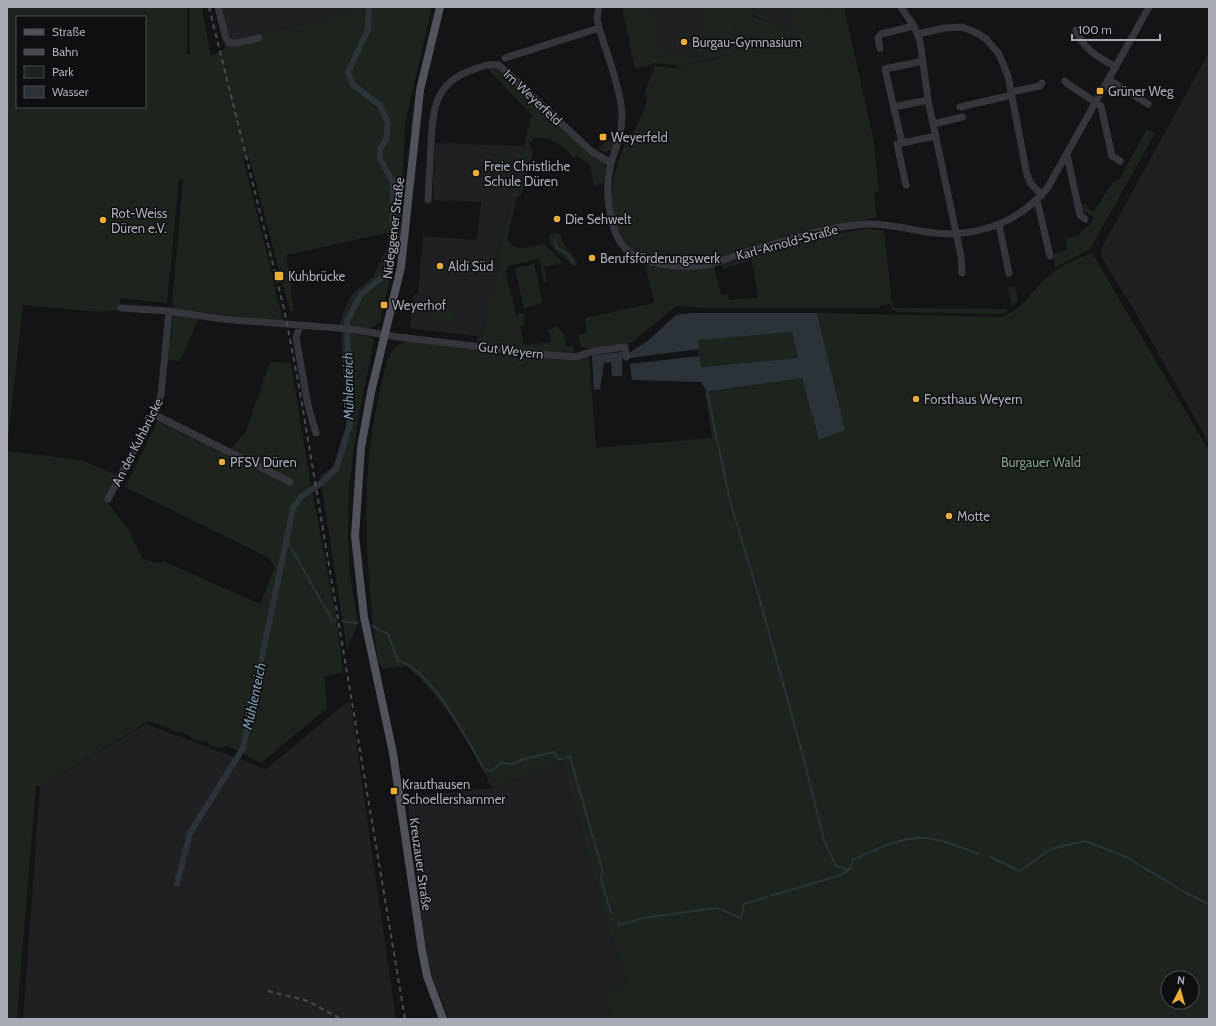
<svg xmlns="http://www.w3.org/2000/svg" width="1216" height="1026" viewBox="0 0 1216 1026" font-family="Cabin,sans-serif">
  <rect width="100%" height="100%" fill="#141416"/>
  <!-- built -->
  <path fill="#202023" d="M215,7h145l-46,15 -90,21z
    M622,7h178l-9,24 -41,-17 -16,39 -57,15 -1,-3 -21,-2 -20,6z
    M1209,52v391l-75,-133 -32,-52 -1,-9z
    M435,143l89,3 -24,97 -5,51 -7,-1 -6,44 -72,-9 4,-34h4l5,-58 54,4 4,-38 -48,-2z
    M350,700l46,319h-373l17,-232 106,-63 120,45z
    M562,763l47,170 20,51 -25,9 10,26h-165l-22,-56 -20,-166 85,-9z"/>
  <!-- green -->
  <path fill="#1d241d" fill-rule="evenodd" d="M7,7h180v47h3v-47h12l9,49 14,-8 -1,-5 90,-21 46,-15h72l-27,116 -5,113 -20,85c-9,12 -26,6 -40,4l4,-16 9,-16 20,-16 16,-34 -2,-10 -101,22 8,55 -4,1 -41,-154 -6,2 24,94 16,69 -107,-13 -4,-5 11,-125h-4l-12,124 -47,-5 1,12 -22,2 -76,-7 -16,145zM17,17h128v90h-128z
    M623,7h24l-1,6 5,-2 10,44 11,-3 3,5 18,-4 2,-7 14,-3 -5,-23 -6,-13h32l4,25 -5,14 -9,9 -43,10 -22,-2 -20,6z
    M733,7h81l-6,18 6,-18h14l-4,12 5,-12h15l30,136 5,48 -5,2 3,24c-28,7 -56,9 -83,17 -28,7 -56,20 -84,27 -21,4 -66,1 -82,-15 -12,-13 -18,-40 -16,-58 2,-16 9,-33 14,-49 13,-10 17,-28 22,-42l-4,-2 11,-29 22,2 44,-11 10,-10 6,-13zM775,8l19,5 -5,17 -39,-15z
    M496,66l93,87 15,10 2,7 -3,13 -9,2 -4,-19 -13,-11 -3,3c-10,-11 -24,-23 -40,-20l-5,6 4,8 -12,43 -4,2 -10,43c10,13 23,7 37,3l19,20 -19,4 3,15h-3l-5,-23 -31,7 -2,7 10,42 8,-2v12l-4,1 4,19 27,-3 -3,-13 9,-2 6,6 4,14 6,-1 1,6 -3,1 -24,-1 -67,-9 -3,-2v-3l5,-1 6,-44 7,1 5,-51 32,-128 -44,-46z
    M1147,129l8,4 -65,116 -35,19 -2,-14 14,-4 -2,-11 14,-4 5,-7 5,-2 5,-9 -12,-6 -2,-7h6l5,7h3l19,-29 6,-2z
    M609,141h6l-4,9 -5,2 -8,-3 6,-6z
    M491,156l18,1 -1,8 -17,-1z
    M872,228v2h12l8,74 3,4 112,1v3l-8,2 -101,-2 -6,-3 -2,-5 -9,2 -2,2h-173l-30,-2 -45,37 -40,5 -10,-1 -3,-12 9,-2 -2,-15 69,-15 -9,-39c24,6 45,5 69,2l7,29h7l1,5 29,-2 -7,-42 65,-19z
    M556,233l5,2c3,14 11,16 16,28l-1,3h-3l-23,-21 -1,-8 1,-3z
    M1092,253l117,198v568h-595l-10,-26 25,-9 -20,-51 -47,-170 -70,25c-21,-42 -49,-92 -86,-122l-23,3 -5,-7c-12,-91 -20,-185 3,-275 6,-21 4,-41 29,-47l95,13 84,1 7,94 116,-10 -7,-45 97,-15 17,62 26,-10 -28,-117 183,4c19,-5 29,-21 42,-35 14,-14 31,-23 50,-29zM1168,978h24v24h-24z
    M749,257v4l-26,8 -1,-4z
    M534,264l9,39 -19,5 -9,-40z
    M1015,287l3,13 -6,6 -4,-18z
    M431,306l23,3 -1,13 -23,-3z
    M177,315l22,3 -19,43 -12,-2 5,-43z
    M341,331l29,6 4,4 -15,72 -10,74 -1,49 2,39 8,48 -11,26 -27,-173 14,-10 12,-37z
    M792,332l6,26 -98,9 -3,-27z
    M270,362l21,1 18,112 28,147 6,50 -18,5 2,31 -66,55 -33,-17 -13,2c-5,-5 -13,-8 -21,-8 -4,-5 -13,-9 -20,-8l-2,-3 -23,-8 -109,66 -4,-2 -19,234h-10v-568l74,9 36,15 -12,24 25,33 12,27 18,4 3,-2 97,43 15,-37 -6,-9 -144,-71 36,-73 70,35 15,-18z"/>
  <!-- water -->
  <path fill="#2b3339" d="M693,313h124l28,117 -26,10 -17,-62 -95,14 -6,-10 -69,-2 -2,-16 69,-8 2,11 97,-9 -6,-26 -94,8 1,9 -70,9v-5l20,-13 27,-25z
    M622,352v24h-10l-1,-14 -7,1 -4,26 -6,1 -2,-35z"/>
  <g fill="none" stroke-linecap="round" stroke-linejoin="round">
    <!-- stream -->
    <path stroke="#2b3339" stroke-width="2" d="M554,240l3,8 11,6 5,8
      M707,392l24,113 28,92 43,155 22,88 12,26 13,4
      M286,539l46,81 3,1
      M342,621l15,2
      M372,626l16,8 10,27c33,7 69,79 86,108l8,2 9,-8 12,1 11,-5 30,-7 4,7h4
      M567,757h3l33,115 -2,7 10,34
      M990,857l30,14 31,-22 34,-8 41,16 60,36 23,11
      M770,896l68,-20 11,-6 4,-10c21,-10 43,-21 66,-22 16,-1 45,10 59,16
      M619,923l1,2 22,-7 75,-10 24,10 3,-14 23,-7"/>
    <!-- canal -->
    <path stroke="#2b3339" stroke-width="6" d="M177,884l13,-51 53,-85 50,-240 9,-12 18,-12 16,-15 14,-45 -3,-103 14,-27 28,-22 4,-32v-58l-13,-23v-10l6,-9 2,-17 -8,-18 -27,-20 -5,-13 20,-42 1,-23"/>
    <!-- minor -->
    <path stroke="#35363b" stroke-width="7" d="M218,7l8,32 4,4h7l22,-5
      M599,7l-2,11 2,10c7,23 23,65 23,88 0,17 -6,31 -11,47 -5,19 -4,38 1,57 2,10 5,19 12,27 15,19 59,21 81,18 14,-2 28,-9 42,-13 39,-12 79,-25 119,-28 22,-1 40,5 61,8 19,3 39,2 57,-3 27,-7 47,-21 64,-42l101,-180
      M901,7l13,19 6,15 8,59 33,156 1,17
      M1076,30c7,19 23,28 40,37
      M918,34l26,-6 18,-1 15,6 9,6 13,15 9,22 19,99 4,9 11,11
      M880,48l-2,-10 3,-4 33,-8
      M505,58l94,-30
      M1109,80l39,24
      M1065,81l3,3 33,22 11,50 8,5
      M1011,92l29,-6 2,-3
      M894,107l34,-7
      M960,107l52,-12
      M933,124l30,-7
      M902,143l-17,-74 38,-8
      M1067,155l13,60 5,4
      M906,185l-9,-41 39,-8
      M428,200c1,-19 2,-37 3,-56 2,-34 3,-61 41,-74 8,-3 17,-7 27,-5l92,86 20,12
      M1037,200l13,56
      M999,225l10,48
      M121,308l48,3 53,8 128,10 48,8 153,18 24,2 19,-6 31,-4 1,10
      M300,326l-4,11 12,68 8,28
      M153,414l137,68
      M108,499l45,-85 8,-19 8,-84"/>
    <!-- major -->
    <path stroke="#51535a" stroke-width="8" d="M440,7l-20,83 -19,177 -30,125 -10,56 -6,88 9,81 29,136 29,198 5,25 16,43"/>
    <!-- rail -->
    <path stroke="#484a50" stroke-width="2" stroke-dasharray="5 4" stroke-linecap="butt" d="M209,7l75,302 15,77 106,633
      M268,991l40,10 33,18"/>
  </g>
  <!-- markers -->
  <g fill="#eaae38" stroke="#0f0f11" stroke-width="1.5">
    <circle cx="684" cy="42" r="4"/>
    <rect x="1096" y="87" width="8" height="8" rx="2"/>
    <rect x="599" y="133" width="8" height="8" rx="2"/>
    <circle cx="476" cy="173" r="4"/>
    <circle cx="557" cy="219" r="4"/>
    <circle cx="103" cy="220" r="4"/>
    <circle cx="592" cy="258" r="4"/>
    <circle cx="440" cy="266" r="4"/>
    <rect x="274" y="271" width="10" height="10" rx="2"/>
    <rect x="380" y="301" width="8" height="8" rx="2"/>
    <circle cx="916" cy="399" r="4"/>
    <circle cx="222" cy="462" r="4"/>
    <circle cx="949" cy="516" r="4"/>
    <rect x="390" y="787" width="8" height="8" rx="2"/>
  </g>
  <g text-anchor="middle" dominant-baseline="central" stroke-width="3" stroke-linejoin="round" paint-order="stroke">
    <!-- poi labels -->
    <g font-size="13" fill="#a6abb6" stroke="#0f0f11" text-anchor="start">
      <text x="692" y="42">Burgau-Gymnasium</text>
      <text x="1108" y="91">Grüner Weg</text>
      <text x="611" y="137">Weyerfeld</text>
      <text x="484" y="166">Freie Christliche<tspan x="484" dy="15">Schule Düren</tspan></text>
      <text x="111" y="213">Rot-Weiss<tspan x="111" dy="15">Düren e.V.</tspan></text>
      <text x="565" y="219">Die Sehwelt</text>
      <text x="600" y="258">Berufsförderungswerk</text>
      <text x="448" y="266">Aldi Süd</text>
      <text x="288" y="276">Kuhbrücke</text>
      <text x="392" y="305">Weyerhof</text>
      <text x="924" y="399">Forsthaus Weyern</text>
      <text x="230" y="462">PFSV Düren</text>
      <text x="957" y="516">Motte</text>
      <text x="402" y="784">Krauthausen<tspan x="402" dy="15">Schoellershammer</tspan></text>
    </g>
    <!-- street labels -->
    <g font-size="13" fill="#a6abb6" stroke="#0f0f11">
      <text transform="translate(533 97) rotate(43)">Im Weyerfeld</text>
      <text transform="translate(393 228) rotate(-83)">Nideggener Straße</text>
      <text transform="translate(787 242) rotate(-15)">Karl-Arnold-Straße</text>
      <text transform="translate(511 350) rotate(7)">Gut Weyern</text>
      <text transform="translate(137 442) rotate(-63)">An der Kuhbrücke</text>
      <text transform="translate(421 864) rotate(82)">Kreuzauer Straße</text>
    </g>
    <!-- park labels -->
    <g font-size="13" fill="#7ea080" stroke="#0f0f11">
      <text x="1041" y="462">Burgauer Wald</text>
    </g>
    <!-- water labels -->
    <g font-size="14" font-style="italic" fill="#7f99b0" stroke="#0f0f11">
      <text transform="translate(348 386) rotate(-91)">Mühlenteich</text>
      <text transform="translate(254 696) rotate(-78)">Mühlenteich</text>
    </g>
  </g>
  <!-- border -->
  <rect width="1216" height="1026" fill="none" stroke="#a6abb6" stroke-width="16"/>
  <!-- legend -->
  <rect x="16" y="16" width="130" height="92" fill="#0f0f11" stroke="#4b4d53"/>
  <rect x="24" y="29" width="20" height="6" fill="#51535a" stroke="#4b4d53"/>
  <text x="52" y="36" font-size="12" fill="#a6abb6">Straße</text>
  <rect x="24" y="49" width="20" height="6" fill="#484a50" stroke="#4b4d53"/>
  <text x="52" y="56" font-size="12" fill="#a6abb6">Bahn</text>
  <rect x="24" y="66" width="20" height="12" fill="#1d241d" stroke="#4b4d53"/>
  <text x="52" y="76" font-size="12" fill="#a6abb6">Park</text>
  <rect x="24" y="86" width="20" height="12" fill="#2b3339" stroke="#4b4d53"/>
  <text x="52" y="96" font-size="12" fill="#a6abb6">Wasser</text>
  <!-- north arrow -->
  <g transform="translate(1180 990) rotate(6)"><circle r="19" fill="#0f0f11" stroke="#4b4d53"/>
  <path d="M0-3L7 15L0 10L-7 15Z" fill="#eaae38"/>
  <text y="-6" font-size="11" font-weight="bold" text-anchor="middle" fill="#a6abb6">N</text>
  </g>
  <!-- scale -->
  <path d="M1072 34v6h88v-6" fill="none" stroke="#a6abb6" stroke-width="2"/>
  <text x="1078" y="34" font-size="12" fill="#a6abb6" stroke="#0f0f11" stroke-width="3" paint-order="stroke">100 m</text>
</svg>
